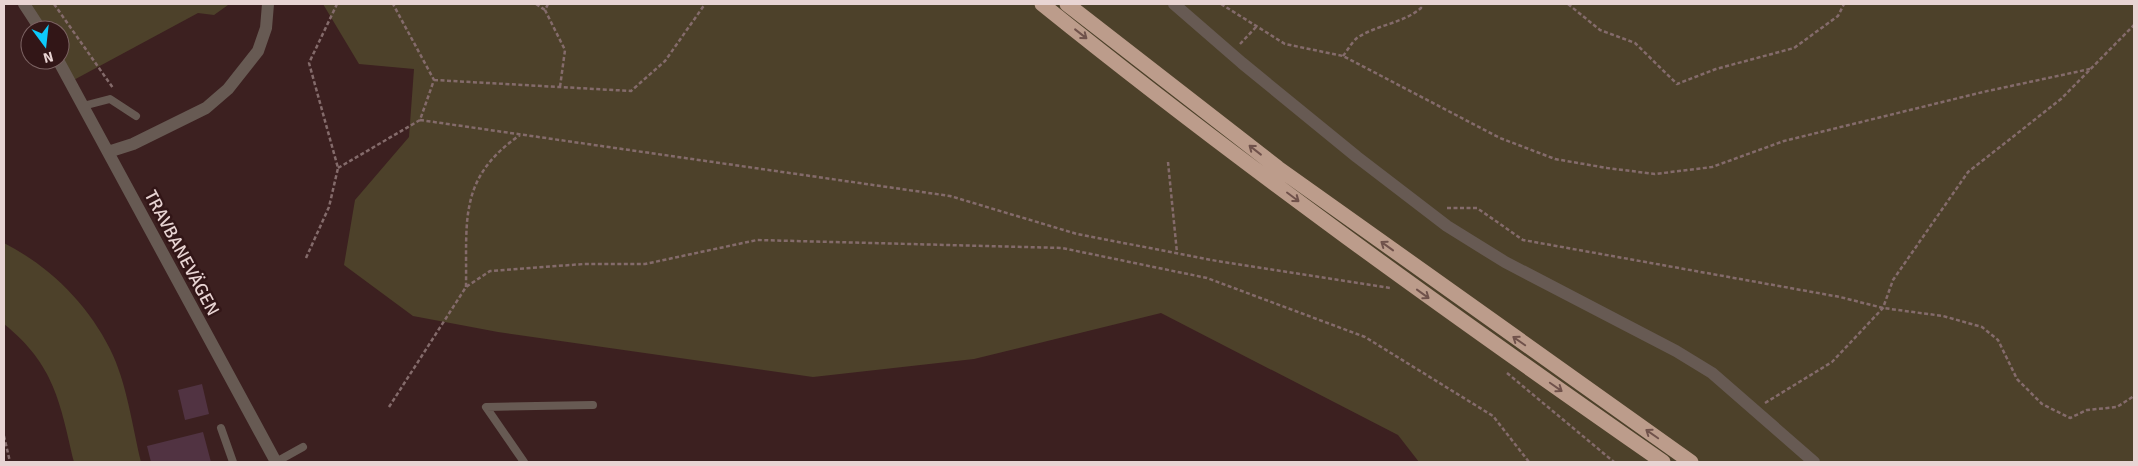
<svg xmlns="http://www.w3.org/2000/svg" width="2138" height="466" viewBox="0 0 2138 466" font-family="Signika,sans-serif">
  <rect width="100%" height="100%" fill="#3c2020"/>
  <!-- green -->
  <path fill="#4d412a" d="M24,4h203l1,1 -14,10 -16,-2 -128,69 -10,-22v-30h-19z
    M323,4h1811v458h-715l-21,-27 -237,-122 -187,46 -161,18 -315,-45 -85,-16 -69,-51 11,-65 54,-63 5,-68 -55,-5z
    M4,243c45,23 83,60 106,106 17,34 22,76 31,113h-67c-14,-59 -19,-97 -70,-138z"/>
  <!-- building -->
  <path fill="#513342" d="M202,384l7,30 -24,6 -7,-30z
    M203,432l8,30h-60l-4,-16z"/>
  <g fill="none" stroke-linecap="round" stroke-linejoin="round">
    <!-- path -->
    <path stroke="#846b6b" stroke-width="2.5" stroke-dasharray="4 2.5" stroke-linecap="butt" d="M54,4l59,84
      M536,4l9,6
      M548,4l-3,6 20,40 -5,37
      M1221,4l64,40 58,12 157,82 55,21 52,9 48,6 57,-7 72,-26 199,-49 107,-23
      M1568,4l32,26 35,13 42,41 39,-15 78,-21 44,-32 6,-12
      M1240,44l16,-17
      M1343,56c4,-5 9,-14 14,-18 19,-13 47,-15 64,-30v-4
      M434,80l197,11 34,-30 40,-57
      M420,120l530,76 127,38 140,27 173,27
      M1168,162l9,91
      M338,168l82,-48 14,-40 -41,-76
      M1447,208h30l46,32 317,57 43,11 60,8 39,11 16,13 19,39 25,25 28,14 17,-8 30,-3 17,-11
      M306,258l23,-51 9,-39 -29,-105 28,-59
      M466,287c1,-67 -8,-109 54,-152
      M1507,373l107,89
      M1765,403l67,-41 51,-54 10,-28 75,-108 93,-73 73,-74
      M389,407l77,-120 24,-16 94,-7h61l112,-24 305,8 145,30 158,59 128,79 36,46
      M4,436l6,26"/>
    <!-- lane -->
    <path stroke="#675a53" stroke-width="8" d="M83,106l27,-7 26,17
      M221,428l12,34
      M276,462l27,-15
      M524,462l-38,-55 107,-2"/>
    <!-- street -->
    <path stroke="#675a53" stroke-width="12" d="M24,4l17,26
      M1174,4l68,59 115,94 90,69 58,36 171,89 36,22 102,89
      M58,60l218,402
      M108,152l25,-8 73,-36 22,-19 30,-38 8,-23 2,-24"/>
    <!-- highway -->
    <path stroke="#bc9c8b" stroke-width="15" d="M1042,4c201,162 410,311 621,458
      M1067,4l211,164 413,294"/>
  </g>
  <!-- one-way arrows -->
  <defs><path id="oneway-shaft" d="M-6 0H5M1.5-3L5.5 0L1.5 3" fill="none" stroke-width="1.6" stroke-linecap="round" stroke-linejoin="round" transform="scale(1.25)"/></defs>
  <g stroke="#70524b">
    <use href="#oneway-shaft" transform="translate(1081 34) rotate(38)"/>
    <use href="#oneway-shaft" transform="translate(1255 150) rotate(-142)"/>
    <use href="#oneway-shaft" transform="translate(1293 197) rotate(37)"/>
    <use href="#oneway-shaft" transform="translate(1387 246) rotate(-144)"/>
    <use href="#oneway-shaft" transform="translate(1423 294) rotate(36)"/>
    <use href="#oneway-shaft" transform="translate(1519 341) rotate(-145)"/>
    <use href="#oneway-shaft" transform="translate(1556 387) rotate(35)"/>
    <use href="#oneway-shaft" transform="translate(1652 434) rotate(-145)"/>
  </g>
  <g text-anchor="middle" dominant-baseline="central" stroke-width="5" stroke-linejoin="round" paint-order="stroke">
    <!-- street labels -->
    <g font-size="18" fill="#e8d4d3" stroke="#321617">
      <text transform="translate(182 253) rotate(62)">TRAVBANEVÄGEN</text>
    </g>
  </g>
  <!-- border -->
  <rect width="2138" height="466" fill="none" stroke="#e8d4d3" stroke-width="10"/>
  <!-- north arrow -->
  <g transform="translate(45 45) rotate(165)"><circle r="24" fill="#321617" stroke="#7b6262"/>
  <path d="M0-4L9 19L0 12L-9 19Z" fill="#0dcafa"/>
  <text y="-8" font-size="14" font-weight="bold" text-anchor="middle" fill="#e8d4d3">N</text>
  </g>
</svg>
